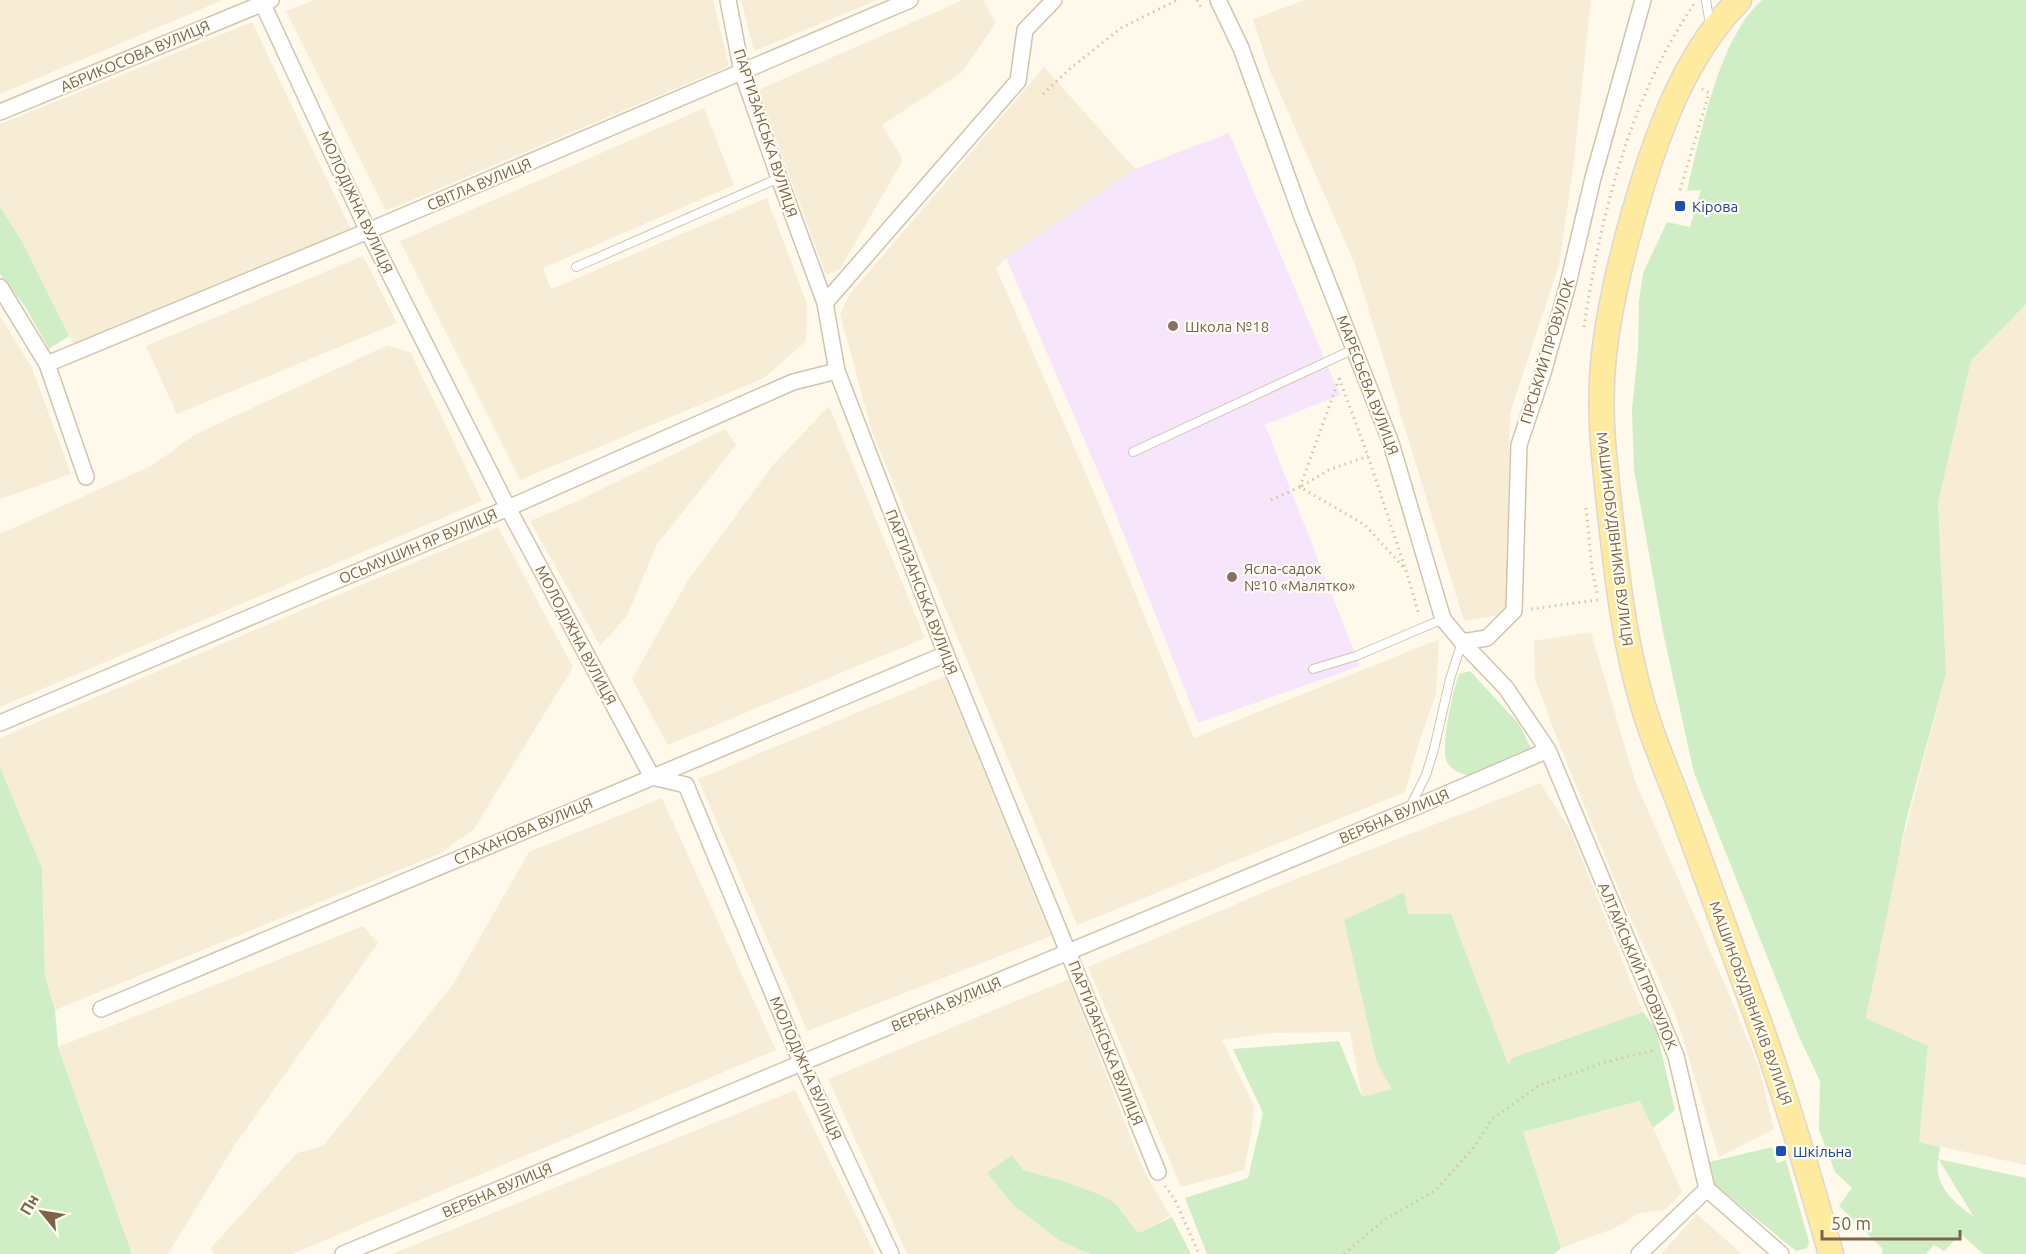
<svg xmlns="http://www.w3.org/2000/svg" width="2026" height="1254" viewBox="0 0 2026 1254" font-family="Ubuntu,sans-serif">
  <rect width="100%" height="100%" fill="#fef9ea"/>
  <!-- residential -->
  <path fill="#f7edd7" d="M0,0h223l-223,94z
    M315,0h398l16,66 -343,145 -100,-200z
    M741,0h137l-124,51z
    M963,0h20l13,23 -34,49 -80,53 21,35 -63,109 -14,6 -68,-185z
    M1305,0h286l-17,161 -15,104 -49,148 -4,201 -42,7 -110,-359 -84,-191 -17,-52z
    M252,22l99,208 -278,114 -50,-101 -23,-38v-81z
    M1044,67l91,102 -129,89 -10,10 100,229 98,241 245,-99 -3,55 -17,48 -14,50 -328,133 -205,-493 -32,-118 10,-20z
    M704,108l30,77 -191,83 8,21 216,-91 40,106 -1,37 -42,37 -244,102 -120,-239z
    M363,256l34,67 -220,91 -31,-68z
    M2026,304v861l-107,-23 9,-95 -62,-29 31,-155 49,-190 -8,-170 33,-142z
    M0,316l32,52 39,106 -71,25z
    M388,345l23,8 71,148 -482,206v-173l153,-69 41,-30z
    M829,406l96,232 -257,107 -36,-66 55,-97 86,-117z
    M725,429l11,16 -79,99 -30,72 -27,30 -70,-125 41,-17z
    M498,527l75,140 -99,162 -33,24 -386,157 -10,-34 -3,-108 -42,-101v-29z
    M1591,632l44,149 94,213 30,74 15,61 -55,28 -43,-141 -49,-106 -67,-164 -25,-67 -1,-38z
    M945,676l106,260 -244,95 -109,-252z
    M1540,783l30,46 73,183 -131,46 -26,38 -124,1 -12,-65 -80,1 -48,7 32,66 -3,29 -7,35 -63,17 -93,-220 195,-83z
    M662,798l114,252 -484,204h-78l-3,-6 86,-95 26,-7 129,-160 77,-134z
    M363,926l15,17 -144,203 -66,108h-36l-74,-207z
    M1069,979l74,190 27,47 -32,17 -23,-30 -52,-22 -40,-11 -36,3 27,33 46,35 30,13h-183l-79,-175z
    M795,1090l80,164h-483l10,-4z
    M1641,1101l41,91 -17,18 -26,3 -24,15 -54,20 -38,-116z
    M1697,1214l45,40h-81z"/>
  <!-- education -->
  <path fill="#f7e6fb" d="M1229,133l111,262 -75,30 95,241 -162,57 -89,-226 -103,-239 129,-89z"/>
  <!-- green -->
  <path fill="#d0eec6" fill-rule="evenodd" d="M1762,0h264v304l-55,57 -33,142 8,170 -40,148 -40,197 62,28 -9,96 21,5 -2,12 88,19v76h-43l-22,-20 -17,17 -10,-6 -8,9h-44l1,-5 -44,-43 13,-18 -17,-16 -16,-42 1,-49 -20,-42 -106,-266 -31,-141 -29,-162 -2,-61 6,-58 1,-50 4,-28 24,-51 23,5 11,-37 -14,1c13,-54 32,-154 75,-191zM1938,1160h1l35,57c-19,-14 -40,-30 -36,-57z
    M0,206l23,37 46,93 -20,13 -25,-44 -24,-31z
    M1470,671l49,53 12,24 -60,28c-9,-2 -20,-5 -24,-14 -7,-13 6,-73 12,-88z
    M0,767l42,101 3,108 10,34 3,37 74,207h-132z
    M1404,892l4,22h43l57,150 4,-6 131,-46 13,17 19,81 -22,18 -13,-27 -117,31 38,116 -7,6h-347l-22,-56 63,-20 15,-65 -30,-64 106,-8 23,56 30,-8 -15,-26 -33,-143z
    M1772,1147l5,16 9,-3 23,82 -2,6 -11,3 -85,-69 -6,-19z
    M1012,1155l11,15 40,11 38,14 14,8 23,30 34,-16 19,37h-101l-30,-13 -46,-35 -27,-33z"/>
  <g fill="none" stroke-linecap="round" stroke-linejoin="round">
    <defs>
      <path id="service" d="M1706,0l4,25
        M576,267l203,-89
        M1133,452l221,-103
        M1313,669l43,-13 87,-37
        M1409,809l17,-34 8,-26 16,-70 12,-37"/>
      <path id="minor" d="M261,0l107,231 140,277 144,269 34,8 116,279 89,190
        M728,0l14,72 37,106 46,125 12,68 109,283 212,518
        M1218,0l23,48 61,169 89,226 52,176 19,23 44,46 42,62 128,306 31,133
        M0,112l271,-112
        M0,287l47,77 39,113
        M825,303l193,-222 7,-51 29,-30
        M47,364l321,-133 542,-231
        M1462,642l25,-4 27,-27 5,-166 24,-72 24,-85 26,-110 50,-178
        M0,723l508,-215 285,-126 44,-11
        M101,1009l845,-355
        M1707,1189l74,65
        M343,1254l1066,-444 139,-60
        M1639,1254l68,-65"/>
      <path id="primary" d="M1739,0c-53,54 -80,128 -101,199 -15,51 -28,103 -34,155 -6,55 0,105 6,159 7,64 14,127 32,189 10,36 26,71 39,106 25,69 50,137 75,206 29,79 52,159 75,240"/>
    </defs>
    <!-- service casing -->
    <use href="#service" stroke="#d3c3ad" stroke-width="10"/>
    <!-- minor casing -->
    <use href="#minor" stroke="#d3c3ad" stroke-width="18"/>
    <!-- primary casing -->
    <use href="#primary" stroke="#ddd7d0" stroke-width="27"/>
    <!-- path -->
    <path stroke="#dcc1a1" stroke-width="3" stroke-dasharray="1.5 4.5" stroke-linecap="butt" d="M1197,0l5,9
      M1043,94l29,-27 49,-39 56,-28
      M1680,190l29,-97 -7,-4
      M1584,327c17,-113 45,-227 110,-323
      M1339,378l29,78 37,112
      M1302,486l27,-16 39,-14
      M1300,487l39,-108
      M1271,500l29,-13 65,38 41,45 13,45
      M1586,508l6,61 5,24
      M1531,609l67,-9
      M1165,1186l10,14 24,54
      M1344,1254l40,-34 52,-30 38,-43 18,-28 48,-34 66,-23 49,-12"/>
    <!-- service -->
    <use href="#service" stroke="#fff" stroke-width="8"/>
    <!-- minor -->
    <use href="#minor" stroke="#fff" stroke-width="15"/>
    <!-- primary -->
    <use href="#primary" stroke="#ffeba0" stroke-width="24"/>
  </g>
  <!-- markers -->
  <g fill="#1a4fb4" stroke="#fffcf2" stroke-width="2">
    <rect x="1674" y="200" width="12" height="12" rx="3"/>
    <rect x="1775" y="1145" width="12" height="12" rx="3"/>
  </g>
  <g fill="#8d6e63" stroke="#fffcf2" stroke-width="2">
    <circle cx="1173" cy="326" r="6"/>
    <circle cx="1232" cy="577" r="6"/>
  </g>
  <g text-anchor="middle" dominant-baseline="central" stroke-width="4.5" stroke-linejoin="round" paint-order="stroke">
    <!-- street labels -->
    <g font-size="15" fill="#7c6449" stroke="#fffcf2">
      <text transform="translate(135 56) rotate(-23)">АБРИКОСОВА ВУЛИЦЯ</text>
      <text transform="translate(766 133) rotate(72)">ПАРТИЗАНСЬКА ВУЛИЦЯ</text>
      <text transform="translate(479 184) rotate(-23)">СВІТЛА ВУЛИЦЯ</text>
      <text transform="translate(356 202) rotate(65)">МОЛОДІЖНА ВУЛИЦЯ</text>
      <text transform="translate(1547 351) rotate(-73)">ГІРСЬКИЙ ПРОВУЛОК</text>
      <text transform="translate(1368 385) rotate(69)">МАРЕСЬЄВА ВУЛИЦЯ</text>
      <text transform="translate(1615 539) rotate(83)">МАШИНОБУДІВНИКІВ ВУЛИЦЯ</text>
      <text transform="translate(418 546) rotate(-23)">ОСЬМУШИН ЯР ВУЛИЦЯ</text>
      <text transform="translate(922 592) rotate(69)">ПАРТИЗАНСЬКА ВУЛИЦЯ</text>
      <text transform="translate(576 635) rotate(62)">МОЛОДІЖНА ВУЛИЦЯ</text>
      <text transform="translate(1394 816) rotate(-23)">ВЕРБНА ВУЛИЦЯ</text>
      <text transform="translate(523 831) rotate(-23)">СТАХАНОВА ВУЛИЦЯ</text>
      <text transform="translate(1638 966) rotate(67)">АЛТАЙСЬКИЙ ПРОВУЛОК</text>
      <text transform="translate(1751 1003) rotate(70)">МАШИНОБУДІВНИКІВ ВУЛИЦЯ</text>
      <text transform="translate(946 1004) rotate(-23)">ВЕРБНА ВУЛИЦЯ</text>
      <text transform="translate(1106 1043) rotate(68)">ПАРТИЗАНСЬКА ВУЛИЦЯ</text>
      <text transform="translate(806 1068) rotate(66)">МОЛОДІЖНА ВУЛИЦЯ</text>
      <text transform="translate(497 1190) rotate(-23)">ВЕРБНА ВУЛИЦЯ</text>
    </g>
    <!-- transit labels -->
    <g font-size="15" fill="#164399" stroke="#fffcf2" text-anchor="start">
      <text x="1692" y="206">Кірова</text>
      <text x="1793" y="1151">Шкільна</text>
    </g>
    <!-- education labels -->
    <g font-size="15" fill="#785e54" stroke="#fffcf2" text-anchor="start">
      <text x="1185" y="326">Школа №18</text>
      <text x="1244" y="568">Ясла-садок<tspan x="1244" dy="17">№10 «Малятко»</tspan></text>
    </g>
  </g>
  <!-- north arrow -->
  <g transform="translate(42 1212) rotate(300)" stroke="#fffcf2" stroke-width="4.5" paint-order="stroke">
  <path d="M0-4.5L10 22L0 15L-10 22Z" fill="#7c6449"/>
  <text y="-9" font-size="16" font-weight="bold" text-anchor="middle" fill="#7c6449">Пн</text>
  </g>
  <!-- scale -->
  <path d="M1822 1230v9h138v-9" fill="none" stroke="#7c6449" stroke-width="3"/>
  <text x="1831" y="1230" font-size="18" fill="#7c6449" stroke="#fffcf2" stroke-width="4.5" paint-order="stroke">50 m</text>
</svg>
